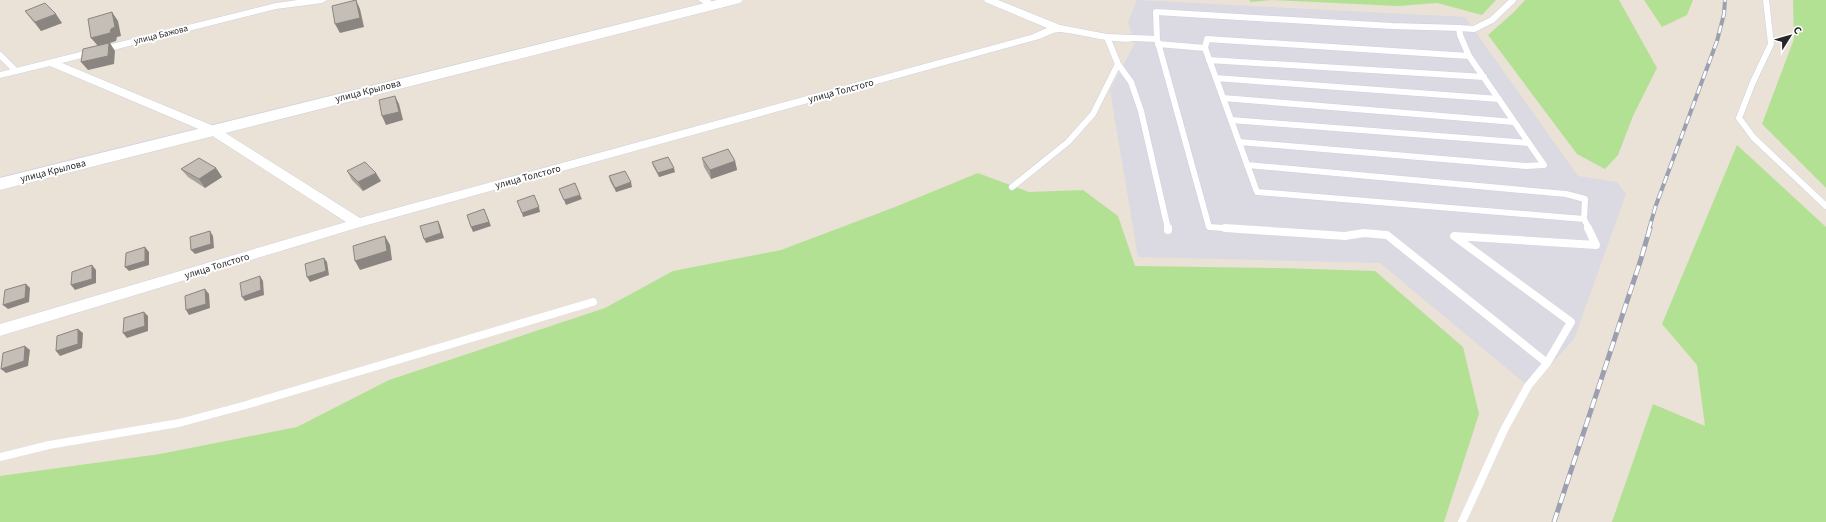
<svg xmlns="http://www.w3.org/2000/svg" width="1826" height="522" viewBox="0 0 1826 522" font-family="'Source Sans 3',sans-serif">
  <rect width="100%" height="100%" fill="#eae1d7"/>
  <!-- industrial -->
  <path fill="#dbd9e1" d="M1137,0l328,17 113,159 39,6 9,12 -52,145 -31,34 -15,13 -148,-123 -242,-6 -28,-167 25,-47 -7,-21z"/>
  <!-- green -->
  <path fill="#b3e193" d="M1249,0h247l-14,15 -45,-12 -39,3 -126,-6 -21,2z
    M1525,0h94l38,68 -24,48 -15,39 -13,14 -28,-15 -89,-119 26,-23z
    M1644,0h49l-6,15 -25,12z
    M1793,0h33v188l-64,-64 32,-85z
    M1737,145l89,82v295h-214l41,-118 52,22 -8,-61 -35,-41z
    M978,173l51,19 54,-2 35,26 17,50 144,2 96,3 88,76 16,67 -35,108h-1444v-46l160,-22 137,-27 92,-47 216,-72 68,-37 108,-21 114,-43z"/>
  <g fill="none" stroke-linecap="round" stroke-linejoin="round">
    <defs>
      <path id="service-far1" d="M1766,0l5,44 -18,38 -14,36 14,19 73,69
        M1133,38l24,1 52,188 32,2
        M1157,39l-1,-27 236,14 67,2
        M1158,44l47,4 52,144 327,27
        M1205,48l2,-9 262,17
        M0,55l16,16
        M1209,60l275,17
        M1118,64l13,18 10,29 27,118
        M1216,78l283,21
        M1223,98l291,24
        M1231,120l297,23
        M1239,142l287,24 18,-1 -75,-109 -9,-21 -1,-7 15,1 18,-9 21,-20
        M1247,165l319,29 19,5 -1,20 5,10
        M1012,187l56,-45 25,-28 25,-50 -11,-27"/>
      <path id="service" d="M1168,228v2
        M1225,228l120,8 19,-3 23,2 160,128
        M0,457l49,-12 130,-22 67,-18 347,-103
        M1462,522l42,-92 24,-44 19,-23 24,-41 -117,-86 142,9 -8,-17"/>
      <path id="minor" d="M298,0h29l-5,3 -46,6 -214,54 154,64 144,91 671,-183 16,-7 -62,-26 -1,-2h14l62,25 47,9 26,1 6,3c-9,11 -65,-6 -80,-6 -6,0 -14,5 -20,7l-679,188 -360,109v-12l346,-102 -138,-89 -158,-67 -50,12v-6l276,-69z
        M698,0h12l7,6 -5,3z"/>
      <path id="secondary" d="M717,0h26l-3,3 -740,187v-12z"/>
    </defs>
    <!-- service-far1 casing -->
    <use href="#service-far1" stroke="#cdd2e0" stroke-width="7"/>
    <!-- service casing -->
    <use href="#service" stroke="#cdd2e0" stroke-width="8"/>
    <!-- minor casing -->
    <use href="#minor" stroke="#cdd2e0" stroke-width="1"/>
    <!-- secondary casing -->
    <use href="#secondary" stroke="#cdd2e0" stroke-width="1"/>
    <!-- service-far1 -->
    <use href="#service-far1" stroke="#fff" stroke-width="6"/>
    <!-- service -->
    <use href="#service" stroke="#fff" stroke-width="8"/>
    <!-- minor -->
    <use href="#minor" fill="#fff" fill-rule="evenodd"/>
    <!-- secondary -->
    <use href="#secondary" fill="#fff" fill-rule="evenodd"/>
    <defs>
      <path id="rail-far1" d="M1649,229l7,-24 61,-164 7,-27 1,-14"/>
      <path id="rail" d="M1554,522l87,-263 9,-31"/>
    </defs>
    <!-- rail-far1 casing -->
    <use href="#rail-far1" stroke="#9ba0b1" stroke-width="4"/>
    <!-- rail casing -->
    <use href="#rail" stroke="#9ba0b1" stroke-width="5"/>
    <!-- rail-far1 -->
    <use href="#rail-far1" stroke="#fff" stroke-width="2.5" stroke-dasharray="8" stroke-linecap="butt"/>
    <!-- rail -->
    <use href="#rail" stroke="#fff" stroke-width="3.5" stroke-dasharray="10" stroke-linecap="butt"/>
  </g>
  <!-- wall -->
  <path fill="#a9a39d" d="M25,11l37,12 -21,8 -10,-12z
    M702,158l33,3 2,9 -26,9 -7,-12z
    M652,162l23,10 -16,5 -6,-11z
    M216,168l6,9 -17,11 -17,-11 -7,-8z
    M347,171l34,10 -18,10 -11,-11z
    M609,176l23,11 -16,5 -6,-11z"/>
  <!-- shaded-wall -->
  <path fill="#8a8580" d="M356,0l4,9 4,18 -24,6 -5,-9z
    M112,12l6,9 3,15 -4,1 -1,4 -6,2 5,8 -1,13 -26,6 -7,-8 17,-16 -7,-8z
    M56,14l6,9 -21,8 -6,-9z
    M395,96l4,8 4,16 -17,5 -4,-9z
    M735,161l2,9 -26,9 -1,-9z
    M216,168l6,9 -17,11 -6,-9z
    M674,168l1,4 -16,5 -1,-4z
    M376,173l5,8 -18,10 -5,-9z
    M631,182l1,5 -16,5 -1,-4z
    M580,195l2,4 -16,6 -2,-5z
    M539,207l1,5 -17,5 -1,-4z
    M484,209l7,17 -18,6 -2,-5z
    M438,221l2,4 4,13 -18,5 -2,-4z
    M210,231l3,5 1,12 -19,6 -4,-4z
    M385,236l5,9 2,15 -32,10 -5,-9z
    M145,247l4,5v13l-20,6 -4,-4z
    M324,258l3,4 2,13 -19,7 -3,-5z
    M92,265l4,5v13l-21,7 -4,-5z
    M260,276l3,5 1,14 -19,6 -3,-4z
    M26,284l4,4 -1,14 -21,7 -5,-4z
    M205,289l4,5 1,14 -21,7 -3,-5z
    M144,312l4,4v15l-21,7 -4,-5z
    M78,329l5,4 -1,15 -22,8 -4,-5z
    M25,346l5,4 -2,16 -22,7 -5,-4z"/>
  <!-- building -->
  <path fill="#c5beb7" stroke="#8a8580" d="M356,0l4,18 -25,6 -3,-18z
    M45,3l11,11 -21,8 -10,-11z
    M112,12l3,15 -4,2 -1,4 -19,5 -3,-19z
    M109,43l-1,13 -27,6 2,-13z
    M395,96l4,16 -17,4 -3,-16z
    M728,149l7,12 -25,9 -8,-12z
    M668,157l6,11 -16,5 -6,-11z
    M199,158l17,10 -17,11 -18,-10z
    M365,162l11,11 -18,9 -11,-11z
    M625,171l6,11 -16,6 -6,-12z
    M575,183l5,12 -16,5 -5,-11z
    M534,195l5,12 -17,6 -5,-12z
    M484,209l5,13 -18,5 -4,-12z
    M438,221l3,12 -17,6 -4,-13z
    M210,231l1,13 -20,6 -1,-13z
    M385,236l2,15 -32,10 -2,-15z
    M145,247v14l-20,6 1,-14z
    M324,258l2,13 -19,6 -2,-13z
    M92,265v14l-21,6 1,-13z
    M260,276l1,14 -19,7 -2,-14z
    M26,284l-1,14 -22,7 2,-15z
    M205,289l1,15 -20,6 -1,-14z
    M144,312l1,14 -22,7 1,-15z
    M78,329v15l-22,7 1,-15z
    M25,346l-1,15 -23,8 2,-16z"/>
  <g text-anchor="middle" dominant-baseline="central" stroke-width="4" stroke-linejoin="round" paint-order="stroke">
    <!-- far-street labels -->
    <g font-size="9" fill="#272727" stroke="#fff">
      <text transform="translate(161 35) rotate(-14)">улица Бажова</text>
    </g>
    <!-- street labels -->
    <g font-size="10" fill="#272727" stroke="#fff">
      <text transform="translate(368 91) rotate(-14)">улица Крылова</text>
      <text transform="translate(841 91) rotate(-15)">улица Толстого</text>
      <text transform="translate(53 171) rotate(-14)">улица Крылова</text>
      <text transform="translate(528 177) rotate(-15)">улица Толстого</text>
      <text transform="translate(217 266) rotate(-17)">улица Толстого</text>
    </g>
  </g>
  <!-- north arrow -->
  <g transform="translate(1790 36) rotate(53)" stroke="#ffffff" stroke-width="3" paint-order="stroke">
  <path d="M0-3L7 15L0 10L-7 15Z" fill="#272727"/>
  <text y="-6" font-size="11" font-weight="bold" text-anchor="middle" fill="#272727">С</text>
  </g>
</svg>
